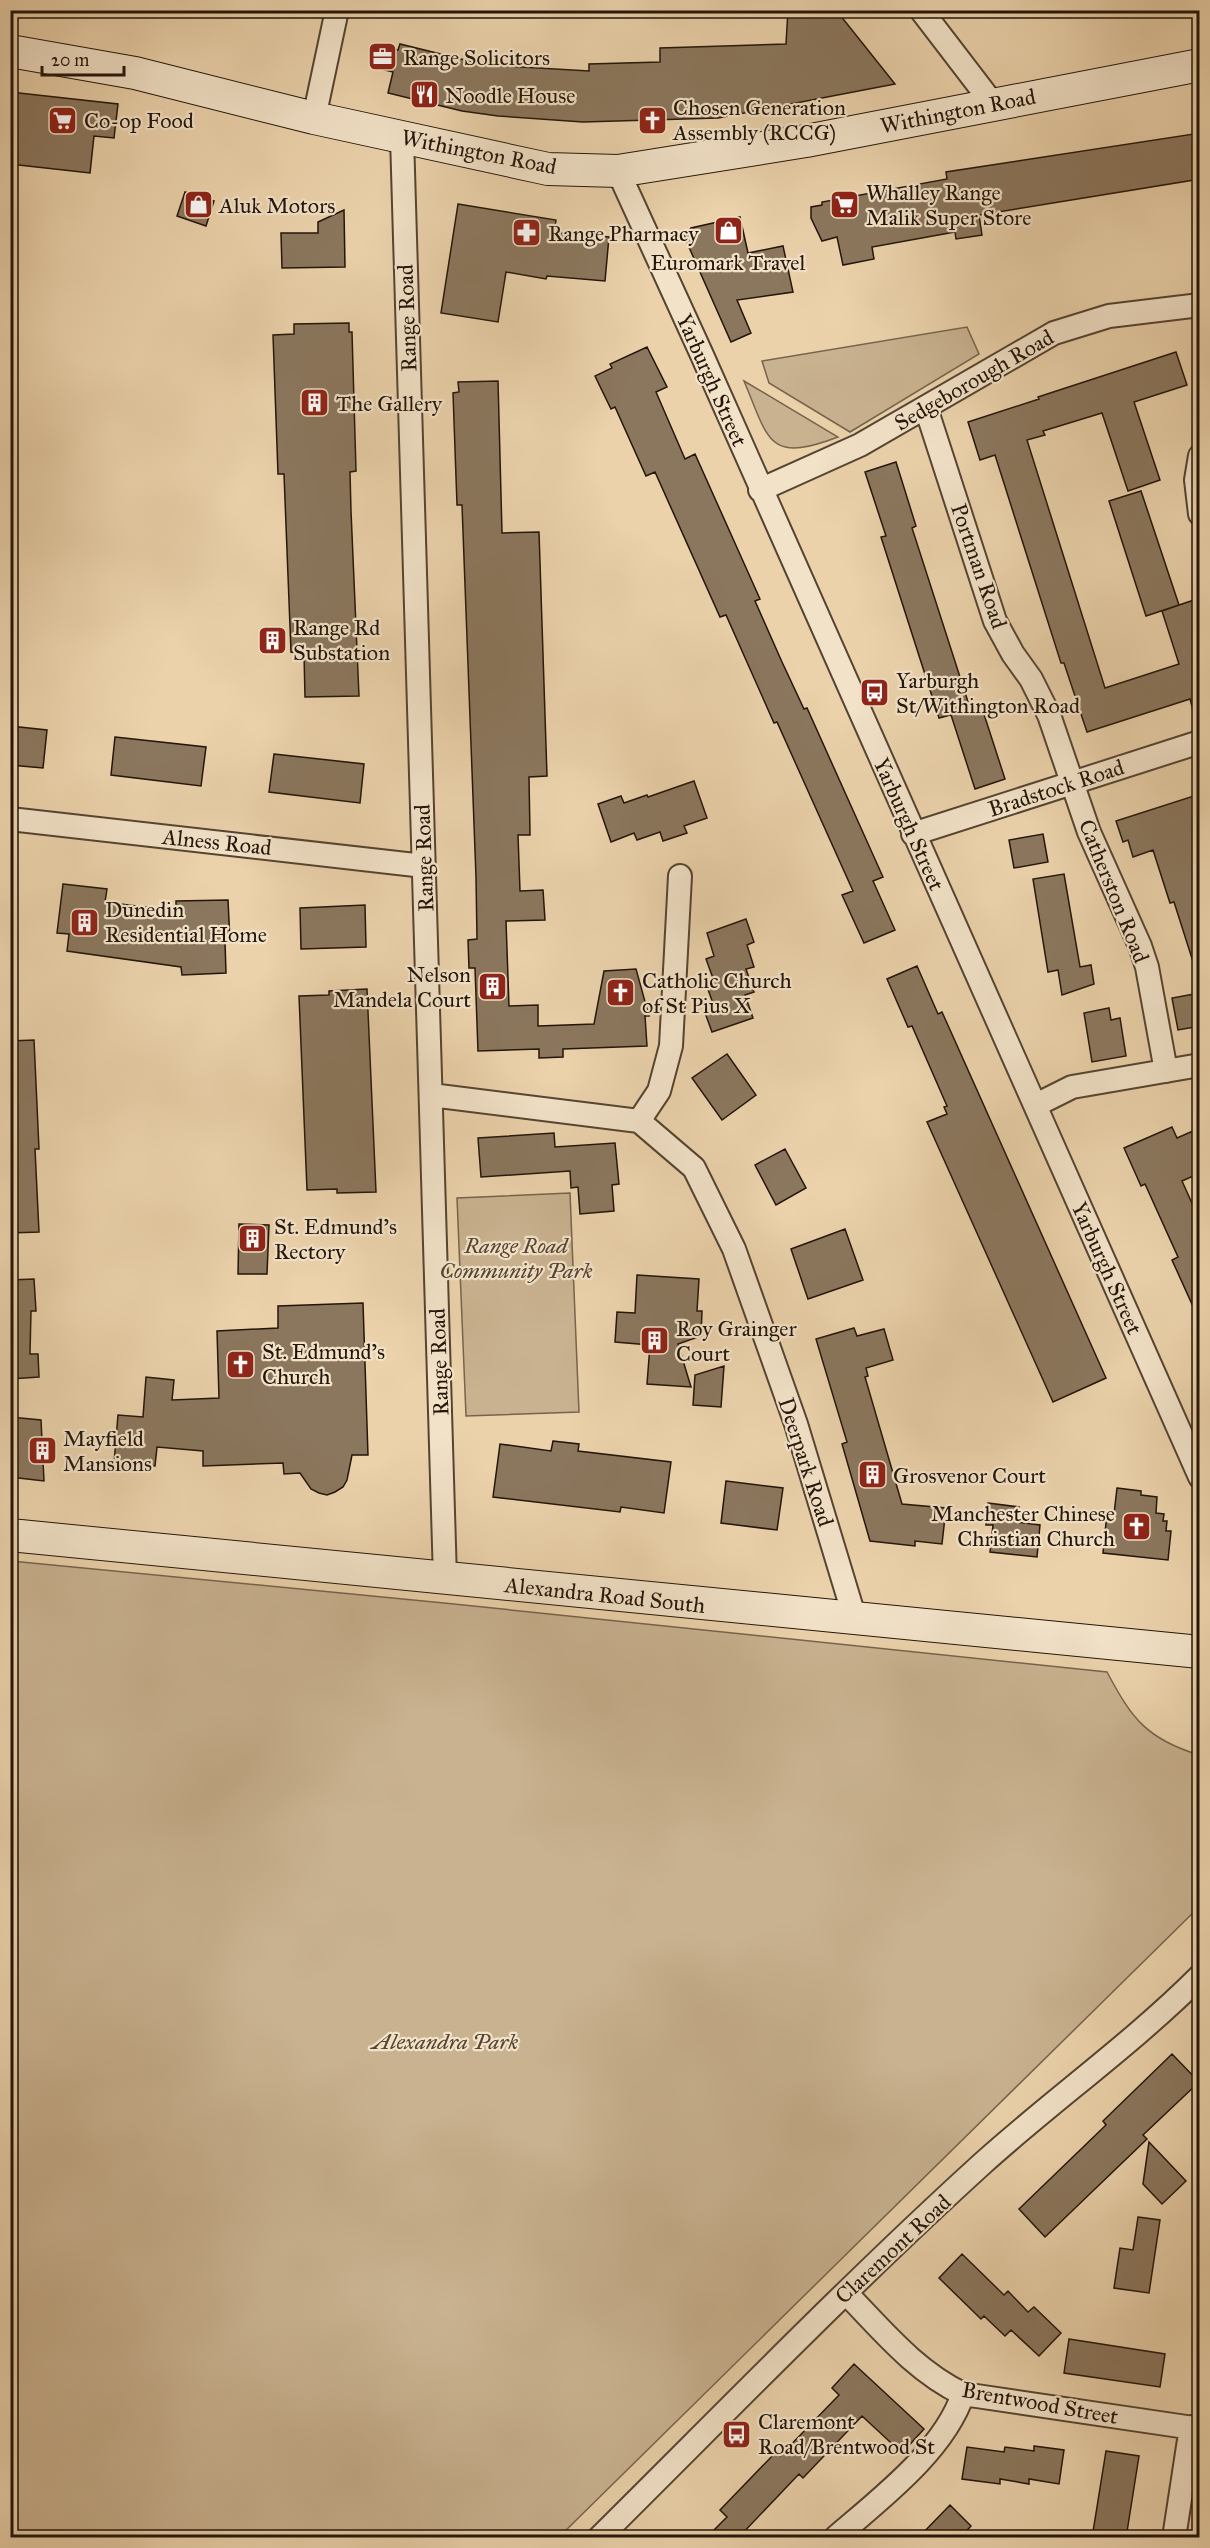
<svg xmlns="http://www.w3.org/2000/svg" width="1210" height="2548" viewBox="0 0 1210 2548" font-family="'IM FELL Great Primer',serif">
  <rect width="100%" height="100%" fill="#ebd2ab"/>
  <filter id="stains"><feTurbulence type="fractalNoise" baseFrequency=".00333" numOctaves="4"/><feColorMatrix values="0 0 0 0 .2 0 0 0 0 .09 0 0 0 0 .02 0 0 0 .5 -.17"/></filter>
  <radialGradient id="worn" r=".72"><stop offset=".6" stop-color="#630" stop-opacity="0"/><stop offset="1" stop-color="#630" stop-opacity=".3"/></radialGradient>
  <!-- green -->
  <path fill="#c9b290" stroke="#76644d" stroke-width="1.5" d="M967,327l12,27 -129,78 -81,-49 -7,-22z
    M744,381l94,56c-71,27 -69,3 -94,-56z
    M570,1193l9,219 -113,4 -9,-218z
    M11,1561l433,42 663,69c25,47 40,67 92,83v152l-640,630h-548z"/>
  <!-- building -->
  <path fill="#8b775e" stroke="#23150a" stroke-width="1.5" d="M788,10h48l59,74 -177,34 -135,4 -85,-6 -36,-5 -74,-18 5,-21 -16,-4 6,-22 15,4 2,-6 85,21 104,6v-7l71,-2v-14l126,-4z
    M10,92l108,12 -4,34 -20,-2 -4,37 -80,-9z
    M1200,133v46l-221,36 3,20 -26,4 -1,-7 -83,15 2,12 -31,6 -6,-28 -15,4 -11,-23v-11l11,-2v-3l125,-23 -1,-7z
    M185,192l29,9 -8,25 -29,-10z
    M458,204l98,16 -2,12 55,5 -4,44 -58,-5 -1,3 -40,-7 -8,50 -57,-9z
    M344,210l1,57 -63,1 -1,-35h37v-11z
    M740,217l8,36 35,-7 10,46 -56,8 14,33 -20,9 -47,-106 7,-8z
    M349,323v9h3l4,139 -6,1 1,39 8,185 -54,1 -1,-43 -13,-2 -7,-178h-6l-5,-139 21,-1v-10z
    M647,347l20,40 -11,5 29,67 10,-5 65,145 -5,2 27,61 22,47 3,-1 76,169 -10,4 22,49 -31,13 -22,-48 11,-4 -76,-169 -3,1 -48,-108 -6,2 -65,-145 -9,4 -31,-69 -4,2 -16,-33 17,-8 -2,-4z
    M1176,352l11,33 -53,17 26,78 -32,11 -26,-78 -59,18 2,4 -18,5 78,248 74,-24 -17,-53 17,-6 -33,11 -37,-115 32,-10 38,114 15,-5 6,18v95l-6,1 -4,-15 -103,33 -23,-69h-3l-66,-208 -15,5 -12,-38 71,-23 -1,-2z
    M498,381l4,152 37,-1 8,244 -18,1 1,58h-12l2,56 23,-1 2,30 -39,1 3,85 29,-1v21l56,-2 10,-53 32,-2 13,47h-4l2,30 -84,3v8l-24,1v-9l-61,2 -3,-83h-6l-1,-28 9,-1 -1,-62 -14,-372h-5l-4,-112 6,-1 -1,-10z
    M896,462l20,64 -4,2 58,180 11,-3 24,74 -30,10 -24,-74 3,-1 -15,4 -58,-181 5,-1 -21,-64z
    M10,726l37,4 -4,38 -33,-3z
    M115,737l91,10 -5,39 -90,-11z
    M274,754l90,10 -4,39 -91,-11z
    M694,781l13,37 -23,8 3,7 -24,8 -3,-9 -23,8 -3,-7 -23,9 -13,-38 23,-8 3,7 23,-8 1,2z
    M1200,794v173l-5,1 -21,-66 -4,1 -17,-53 -20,7 -5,-17 -5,2 -7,-21z
    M1043,834l5,28 -34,6 -5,-28z
    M1064,874l16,93 11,-2 3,19 -32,11 -4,-25 -10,2 -15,-93z
    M63,884l44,5 -2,13 71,9v-10l52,-1 2,41h-5l1,32 -44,2 -1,-8 -114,-16 2,-17 -12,-1z
    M365,905l1,42 -65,2 -1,-41z
    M746,919l8,23 -7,3 7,22 -8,2 8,23 -9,3 8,23 -41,14 -8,-22 10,-4 -8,-22 8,-3 -8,-22 8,-3 -7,-23z
    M917,966l21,48 4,-2 164,366 -53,24 -126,-280 20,-8 -3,-7 3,-1 -35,-80 -4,1 -21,-48z
    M367,989l9,203 -39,1v-4l-30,1 -8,-194 30,-1v-4z
    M1200,993v33l-22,4 -6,-32z
    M1109,1008l2,12 9,-2 6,38 -34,6 -8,-49z
    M34,1040l5,109h-4l4,83 -29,1v-192z
    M727,1054l29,41 -34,25 -30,-42z
    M1172,1127l5,11 23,-10v45l-18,8 18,40v101l-28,-62 6,-3 -33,-73 -4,2 -17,-38z
    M554,1133l1,14 60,-4 4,41 -7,1 2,26 -34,3 -2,-27 -7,1 -1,-17 -89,6 -3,-39z
    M785,1149l21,39 -30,17 -21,-40z
    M239,1224l30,1 -2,49h-29z
    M845,1229l18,51 -55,19 -17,-50z
    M637,1275l62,4 -2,32h5l-1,25 -23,8 13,43 -44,-3 3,-39 -35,-3 2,-30 18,1z
    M34,1279l2,32h-5l-1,43h8l1,23 -29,2v-99z
    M363,1303l5,152h-16l-5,25 -4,7 -8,5 -8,3 -8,-2 -8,-4 -11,-16 -16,1 -1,-11 -80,3v-15l-46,-4 -2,19 -41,-3 4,-48 25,2 3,-40 28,3 -2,20 47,-2 -2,-67 61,-3v-22z
    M854,1328l3,8 27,-7 9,31 -27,8 2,8 -3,1 37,127 44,4 -4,36 -27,-3v5l-45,-5 -28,-97 5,-2 -31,-103z
    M724,1366l-3,41 -28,-2 2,-30z
    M10,1417l31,3 3,61 -34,-4z
    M553,1441l26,3 -1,7 93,11 -7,51 -43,-6 -1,5 -127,-15 7,-53 51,7z
    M726,1481l57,7 -6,42 -56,-7z
    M1117,1488l24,3v4l16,2 -1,16 8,1 -1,7h4l-1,10h5l-3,29 -65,-7 4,-40 7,1z
    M988,1503l31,4 -2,15 23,3 -3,32 -47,-5 3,-27h-7z
    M1172,2054l27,28 -56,53 4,4 -102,98 -26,-28 87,-84 -3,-4z
    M1149,2142l37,39 -24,23 -19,-20z
    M1138,2217l22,3 -11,73 -35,-5 6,-40 13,2z
    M962,2254l42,41 4,-4 20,21 6,-5 27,26 -22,23 -28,-26 -6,6 -21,-20 -3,3 -42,-41z
    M1069,2339l96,15 -5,33 -96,-14z
    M854,2364l70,65 -22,24 -40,-37 -59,62 -4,-4 -61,64h-32l21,-21 -7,-7 56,-58 4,4 59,-61 -7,-7z
    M1034,2446l30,4 -5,34 -30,-5v5l-29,-5v5l-38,-5 5,-32 37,5 1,-5 29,4z
    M1106,2451l33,5 -13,82h-34z
    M950,2505l21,21 -11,12h-42z"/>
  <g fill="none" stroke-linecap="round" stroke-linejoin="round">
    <defs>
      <path id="street" d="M921,10l72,94
        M314,118l23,-108
        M402,137l43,1442
        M618,171l84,184 498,1122
        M926,408l69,213 18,33 18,25 18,36 40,117 51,114 7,21 19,104
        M1200,456l-4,24 4,34
        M760,490l100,-45 194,-112 55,-17 91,-11
        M10,819l414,47
        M913,834l287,-92
        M431,1095l208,26 55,47 40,81 62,175 59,195
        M1036,1105l36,-18 128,-22
        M639,1121l20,-30 12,-45 9,-170
        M846,2293c36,37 69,78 117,101l237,35
        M599,2538c127,-126 252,-255 384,-375 71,-64 149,-119 217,-187
        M835,2538c45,-39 109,-87 128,-144
        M1174,2538l17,-111"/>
      <path id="secondary" d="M10,51l125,22 179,45 234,51 70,2 188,-30 394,-76
        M10,1535l1190,117"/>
    </defs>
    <!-- street casing -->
    <use href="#street" stroke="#554432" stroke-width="26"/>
    <!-- secondary casing -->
    <use href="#secondary" stroke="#23150a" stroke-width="34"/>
    <!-- street -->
    <use href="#street" stroke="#f2e2c8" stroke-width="22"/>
    <!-- secondary -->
    <use href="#secondary" stroke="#f2e2c8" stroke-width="32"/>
  </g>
  <!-- icons -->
  <defs>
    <symbol id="office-square" viewBox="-11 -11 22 22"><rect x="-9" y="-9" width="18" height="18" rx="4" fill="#8f2418" stroke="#f2e2c8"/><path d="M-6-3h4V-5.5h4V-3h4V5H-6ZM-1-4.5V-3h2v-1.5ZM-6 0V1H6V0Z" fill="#fff"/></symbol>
    <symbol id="restaurant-square" viewBox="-11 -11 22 22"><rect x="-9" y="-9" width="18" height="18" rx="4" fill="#8f2418" stroke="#f2e2c8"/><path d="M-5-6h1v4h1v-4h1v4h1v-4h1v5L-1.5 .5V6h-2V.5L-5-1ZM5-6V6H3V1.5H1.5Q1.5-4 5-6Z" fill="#fff"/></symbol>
    <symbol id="supermarket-square" viewBox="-11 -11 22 22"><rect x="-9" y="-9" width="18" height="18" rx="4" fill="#8f2418" stroke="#f2e2c8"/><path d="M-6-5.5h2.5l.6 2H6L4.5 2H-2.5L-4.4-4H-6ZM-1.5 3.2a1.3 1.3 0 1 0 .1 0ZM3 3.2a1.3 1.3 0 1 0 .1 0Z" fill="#fff"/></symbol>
    <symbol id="church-square" viewBox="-11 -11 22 22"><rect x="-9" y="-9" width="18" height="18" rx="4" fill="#8f2418" stroke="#f2e2c8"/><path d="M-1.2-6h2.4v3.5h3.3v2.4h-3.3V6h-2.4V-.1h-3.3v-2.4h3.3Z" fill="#fff"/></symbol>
    <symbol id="shop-square" viewBox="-11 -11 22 22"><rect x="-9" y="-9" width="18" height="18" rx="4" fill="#8f2418" stroke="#f2e2c8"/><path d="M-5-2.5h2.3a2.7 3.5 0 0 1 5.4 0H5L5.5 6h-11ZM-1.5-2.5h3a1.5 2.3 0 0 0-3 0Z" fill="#fff"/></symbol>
    <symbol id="pharmacy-square" viewBox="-11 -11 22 22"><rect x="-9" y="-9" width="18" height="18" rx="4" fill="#8f2418" stroke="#f2e2c8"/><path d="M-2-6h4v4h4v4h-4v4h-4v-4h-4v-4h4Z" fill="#fff"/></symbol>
    <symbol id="building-square" viewBox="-11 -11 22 22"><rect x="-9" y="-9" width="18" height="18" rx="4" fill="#8f2418" stroke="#f2e2c8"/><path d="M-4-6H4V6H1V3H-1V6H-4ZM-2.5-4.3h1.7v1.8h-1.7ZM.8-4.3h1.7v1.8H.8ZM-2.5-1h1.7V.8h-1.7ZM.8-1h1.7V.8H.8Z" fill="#fff"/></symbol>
    <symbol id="bus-square" viewBox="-11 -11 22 22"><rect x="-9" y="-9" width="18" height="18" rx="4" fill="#8f2418" stroke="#f2e2c8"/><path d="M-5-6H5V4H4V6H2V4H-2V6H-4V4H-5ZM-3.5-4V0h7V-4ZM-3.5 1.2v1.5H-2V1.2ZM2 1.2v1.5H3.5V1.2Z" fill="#fff"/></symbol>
  </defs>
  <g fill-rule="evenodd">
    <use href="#office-square" x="366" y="40" width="33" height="33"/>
    <use href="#restaurant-square" x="408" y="78" width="33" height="33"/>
    <use href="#supermarket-square" x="46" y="104" width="33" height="33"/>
    <use href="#church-square" x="636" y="104" width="33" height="33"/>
    <use href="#shop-square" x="182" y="188" width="33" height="33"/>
    <use href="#supermarket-square" x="828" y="188" width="33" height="33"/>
    <use href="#shop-square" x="712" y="214" width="33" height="33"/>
    <use href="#pharmacy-square" x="510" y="216" width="33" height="33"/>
    <use href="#building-square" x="298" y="386" width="33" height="33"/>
    <use href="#building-square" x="256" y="624" width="33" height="33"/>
    <use href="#bus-square" x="858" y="676" width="33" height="33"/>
    <use href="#building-square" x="68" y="906" width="33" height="33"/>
    <use href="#building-square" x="476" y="970" width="33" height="33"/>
    <use href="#church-square" x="604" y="976" width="33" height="33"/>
    <use href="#building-square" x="236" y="1222" width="33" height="33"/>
    <use href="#building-square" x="638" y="1324" width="33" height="33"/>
    <use href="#church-square" x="224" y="1348" width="33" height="33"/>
    <use href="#building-square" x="26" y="1434" width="33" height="33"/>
    <use href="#building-square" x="856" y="1458" width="33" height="33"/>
    <use href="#church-square" x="1120" y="1510" width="33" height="33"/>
    <use href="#bus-square" x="720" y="2418" width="33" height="33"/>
  </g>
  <g text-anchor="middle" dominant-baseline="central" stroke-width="4.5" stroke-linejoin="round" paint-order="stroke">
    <!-- poi labels -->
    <g font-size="22" fill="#23150a" stroke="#f2e2c8" text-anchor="start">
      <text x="403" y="57">Range Solicitors</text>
      <text x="445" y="95">Noodle House</text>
      <text x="673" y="107">Chosen Generation<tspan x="673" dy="25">Assembly (RCCG)</tspan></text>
      <text x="84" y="120">Co-op Food</text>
      <text x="866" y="192">Whalley Range<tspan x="866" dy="25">Malik Super Store</tspan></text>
      <text x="219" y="205">Aluk Motors</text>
      <text x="548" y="233">Range Pharmacy</text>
      <text x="728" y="262" text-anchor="middle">Euromark Travel</text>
      <text x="336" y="403">The Gallery</text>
      <text x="293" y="627">Range Rd<tspan x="293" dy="25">Substation</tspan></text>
      <text x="896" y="680">Yarburgh<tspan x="896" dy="25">St/Withington Road</tspan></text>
      <text x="105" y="909">Dunedin<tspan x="105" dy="25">Residential Home</tspan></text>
      <text x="471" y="974" text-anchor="end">Nelson<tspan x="471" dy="25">Mandela Court</tspan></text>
      <text x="642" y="980">Catholic Church<tspan x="642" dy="25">of St Pius X</tspan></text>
      <text x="274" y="1226">St. Edmund's<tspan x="274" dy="25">Rectory</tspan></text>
      <text x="676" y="1328">Roy Grainger<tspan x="676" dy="25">Court</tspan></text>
      <text x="262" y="1351">St. Edmund's<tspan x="262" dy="25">Church</tspan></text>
      <text x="63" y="1438">Mayfield<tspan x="63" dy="25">Mansions</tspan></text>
      <text x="893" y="1475">Grosvenor Court</text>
      <text x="1115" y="1513" text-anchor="end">Manchester Chinese<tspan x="1115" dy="25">Christian Church</tspan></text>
      <text x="758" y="2421">Claremont<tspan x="758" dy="25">Road/Brentwood St</tspan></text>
    </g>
    <!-- street labels -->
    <g font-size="22" fill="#23150a" stroke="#f2e2c8">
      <text transform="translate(958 111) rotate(-11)">Withington Road</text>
      <text transform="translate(479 152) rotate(11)">Withington Road</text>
      <text transform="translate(407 318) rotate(-92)">Range Road</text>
      <text transform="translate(712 380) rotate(66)">Yarburgh Street</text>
      <text transform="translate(974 380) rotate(-30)">Sedgeborough Road</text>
      <text transform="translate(979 566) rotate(71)">Portman Road</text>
      <text transform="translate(1056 788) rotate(-18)">Bradstock Road</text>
      <text transform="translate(909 824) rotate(66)">Yarburgh Street</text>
      <text transform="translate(217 842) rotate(6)">Alness Road</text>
      <text transform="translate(424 858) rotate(-92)">Range Road</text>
      <text transform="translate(1114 891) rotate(68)">Catherston Road</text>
      <text transform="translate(1107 1268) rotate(66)">Yarburgh Street</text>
      <text transform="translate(439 1362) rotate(-92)">Range Road</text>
      <text transform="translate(806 1462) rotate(72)">Deerpark Road</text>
      <text transform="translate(605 1595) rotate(6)">Alexandra Road South</text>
      <text transform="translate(893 2249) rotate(-43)">Claremont Road</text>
      <text transform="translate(1040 2403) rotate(10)">Brentwood Street</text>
    </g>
    <!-- park labels -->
    <g font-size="22" font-style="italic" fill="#554432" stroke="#f2e2c8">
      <text x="516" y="1245">Range Road<tspan x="516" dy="25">Community Park</tspan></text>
      <text x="445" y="2041">Alexandra Park</text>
    </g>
  </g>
  <!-- margin -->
  <rect width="1210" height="2548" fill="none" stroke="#ebd2ab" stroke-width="36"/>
  <rect x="12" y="12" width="1186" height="2524" fill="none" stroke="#23150a" stroke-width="3"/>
  <rect x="18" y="18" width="1174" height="2512" fill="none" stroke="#23150a" stroke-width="1.5"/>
  <!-- scale -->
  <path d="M42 66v9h82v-9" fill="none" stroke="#23150a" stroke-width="3"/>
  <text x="51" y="66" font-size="18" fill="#23150a" stroke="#f2e2c8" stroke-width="4.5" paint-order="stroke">20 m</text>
  <rect width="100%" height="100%" filter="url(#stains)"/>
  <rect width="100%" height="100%" fill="url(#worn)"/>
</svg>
